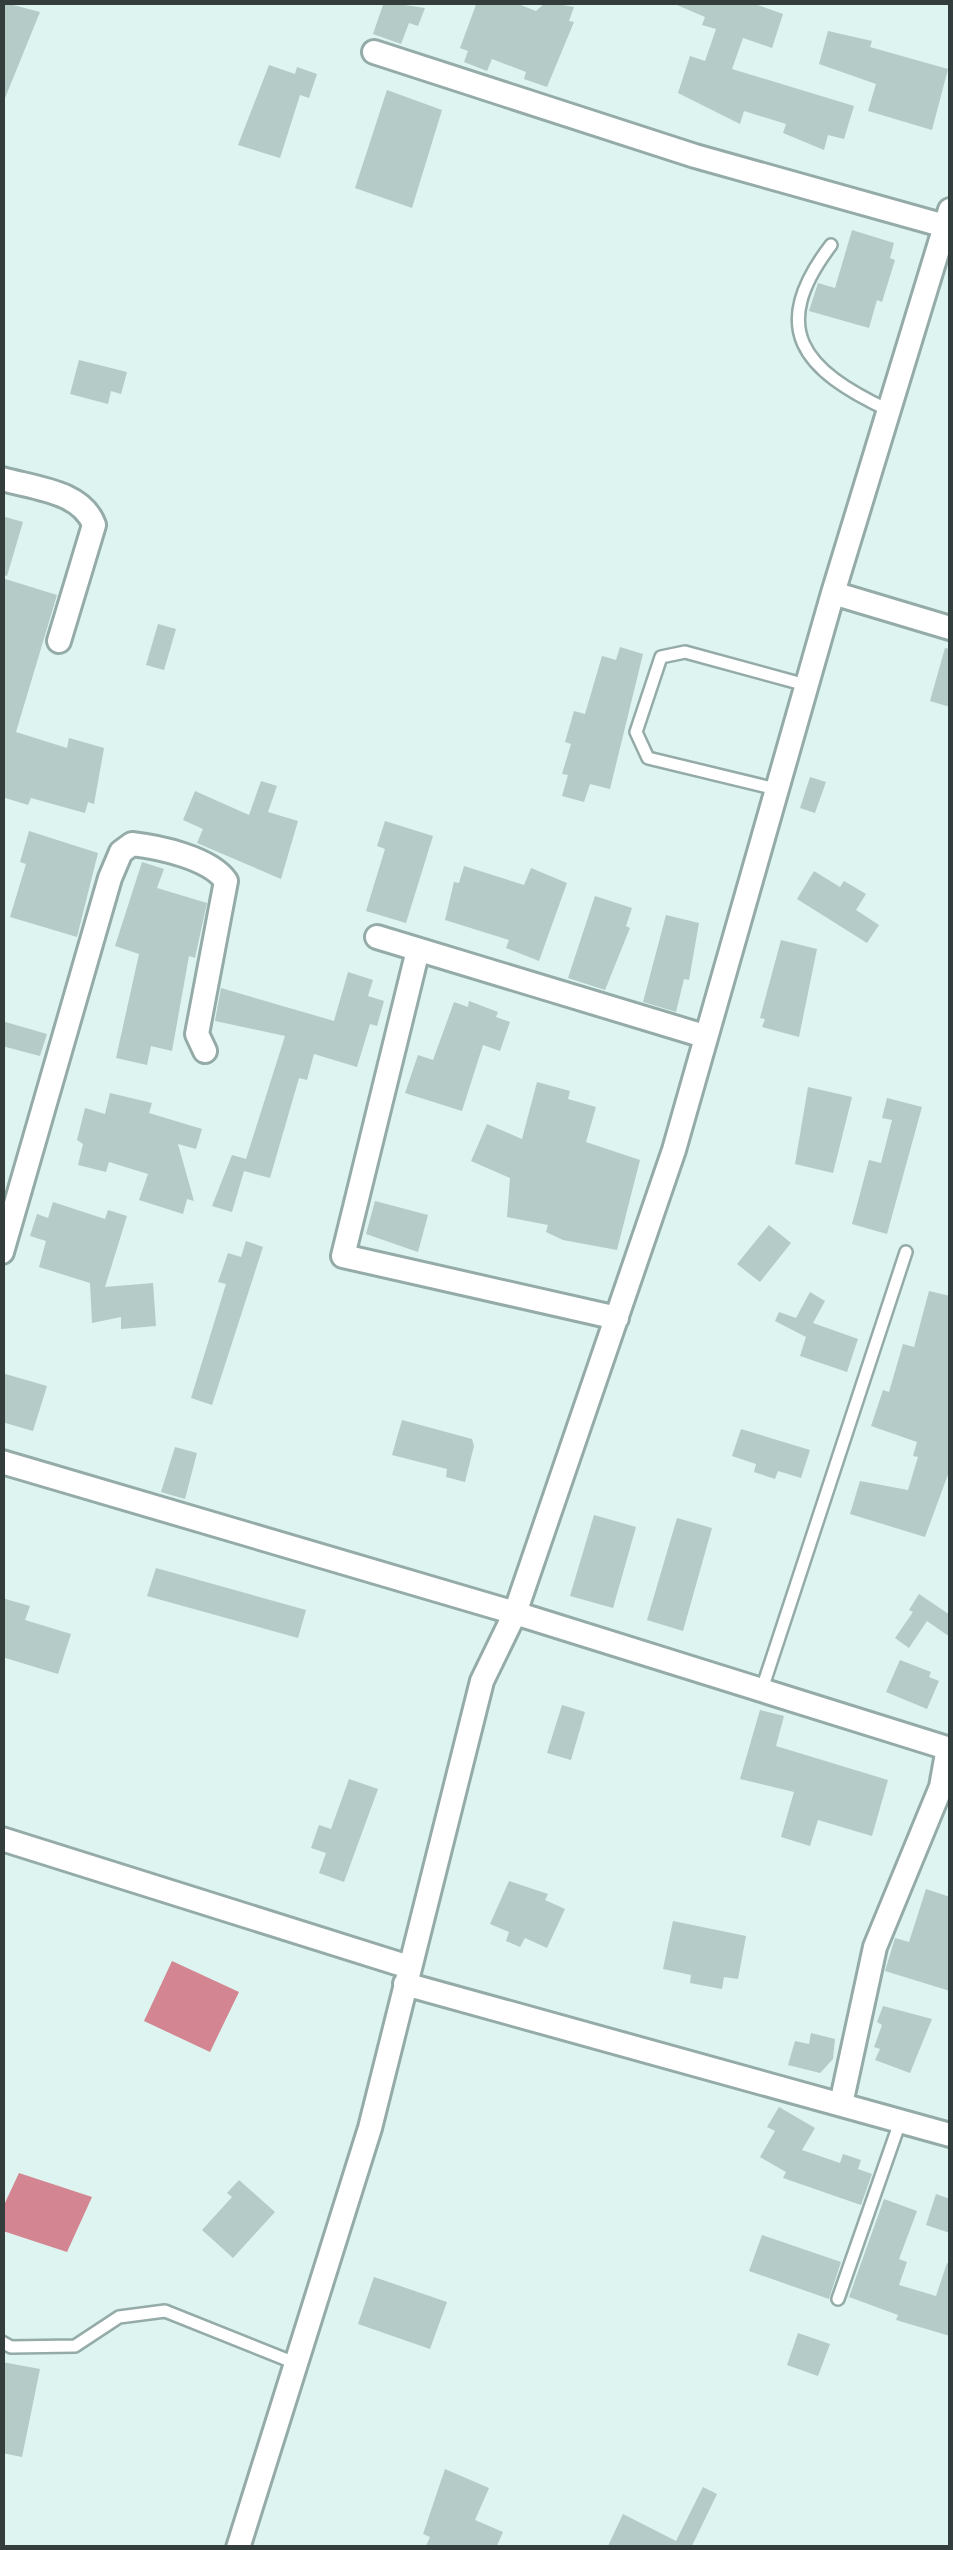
<svg xmlns="http://www.w3.org/2000/svg" width="953" height="2550" viewBox="0 0 953 2550" font-family="'Fira Sans',sans-serif">
  <rect width="100%" height="100%" fill="#ddf4f1"/>
  <!-- water -->
  <path fill="#d38691" d="M172,1961l67,31 -29,60 -66,-31z
    M19,2173l73,24 -25,55 -64,-21v-24z"/>
  <!-- building -->
  <path fill="#b4cbc8" d="M2,2l38,10 -37,91h-1z
    M384,2l41,6 -7,18 -9,-3 -8,21 -28,-10z
    M477,2h36l23,9 10,-9 28,5 -5,14 5,1 -27,65 -23,-8 2,-7 -34,-13 -5,12 -23,-9 4,-11 -8,-3z
    M670,2h79l34,12 -11,34 -29,-10 -11,31 122,37 -10,33 -16,-4 -4,15 -41,-17 3,-9 -42,-13 -4,13 -62,-31 12,-37 15,5 11,-32 -14,-4 3,-8z
    M828,31l44,10 -2,6 78,22 -16,61 -64,-19 8,-27 -57,-20z
    M269,65l26,9 2,-7 20,7 -8,24 -9,-3 -20,63 -42,-13z
    M387,90l55,20 -30,98 -57,-20z
    M852,230l42,13 -4,15 5,2 -13,42 -5,-2 -8,28 -60,-17 9,-28 17,5z
    M79,360l48,12 -6,22 -10,-3 -3,13 -38,-10z
    M2,516l21,6 -16,54 -5,-1z
    M2,578l55,17 -41,137 51,16 2,-10 35,10 -10,56 -6,-2 -3,11 -54,-15 -3,7 -26,-8z
    M158,624l18,5 -12,41 -18,-5z
    M620,647l23,7 -33,135 -20,-5 -6,18 -22,-6 6,-21 -6,-1 9,-30 -6,-2 9,-31 11,3 17,-58 14,4z
    M945,648l5,1v58l-20,-6z
    M810,777l16,5 -11,31 -15,-5z
    M261,781l16,5 -9,26 30,9 -17,58 -84,-36 6,-14 -20,-9 12,-29 54,24z
    M385,821l48,15 -27,87 -40,-12 19,-62 -8,-3z
    M29,831l69,22 -21,84 -67,-20 16,-53 -6,-2z
    M142,862l22,7 -7,19 50,15 -12,55 -6,-2 -17,95 -21,-5 -4,19 -31,-7 23,-104 -24,-8z
    M464,866l60,19 7,-17 36,15 -28,78 -33,-13 3,-8 -64,-20 9,-38 5,1z
    M814,871l26,16 4,-6 22,13 -10,16 23,15 -12,18 -70,-44z
    M595,896l37,12 -6,18 4,2 -25,62 -37,-12z
    M666,915l33,8 -10,57 -5,-1 -8,33 -33,-10z
    M781,940l36,9 -18,88 -37,-10 3,-8 -5,-1z
    M348,972l25,8 -5,16 16,5 -7,25 -7,-2 -13,43 -43,-13 -7,26 -8,-2 -29,100 -26,-7 -12,41 -20,-6 20,-51 14,4 39,-123 -70,-15 6,-33 113,33z
    M469,1001l29,11 -2,5 14,5 -10,29 -17,-6 -21,66 -57,-18 13,-38 15,5 21,-58 14,5z
    M2,1021l45,13 -7,22 -38,-10z
    M537,1082l33,9 -2,8 28,8 -10,35 54,18 -23,90 -54,-10 -17,-8 2,-7 -41,-8 3,-39 -39,-17 16,-37 35,15z
    M808,1087l44,10 -19,76 -38,-9z
    M110,1093l42,10 -3,10 53,16 -6,20 -18,-5 16,57 -7,-2 -4,15 -44,-14 9,-26 -39,-12 -3,10 -28,-7 5,-21 -6,-4 8,-32 20,6z
    M887,1098l35,9 -35,127 -35,-10 17,-64 12,3 11,-43 -10,-2z
    M375,1201l53,14 -10,37 -52,-18z
    M53,1202l52,17 3,-9 19,6 -22,71 48,-4 3,43 -35,3v-12l-29,6 -2,-40 -51,-16 7,-26 -16,-5 7,-22 11,4z
    M769,1225l22,18 -31,39 -23,-18z
    M246,1241l17,6 -51,158 -21,-7 35,-114 -8,-2 10,-29 13,4z
    M929,1291l21,5v173l-25,68 -75,-23 10,-33 48,9 10,-33 -5,-1 4,-14 -46,-16 12,-36 6,2 14,-48 11,3z
    M810,1292l15,9 -12,22 45,16 -11,33 -47,-16 6,-19 -31,-16 4,-9 17,6z
    M2,1373l45,13 -14,45 -31,-9z
    M402,1420l70,19 2,7 -9,36 -19,-5 1,-8 -55,-14z
    M741,1429l69,21 -9,28 -23,-7 -3,8 -21,-7 2,-8 -24,-8z
    M175,1447l22,6 -12,46 -24,-7z
    M594,1515l42,12 -23,81 -43,-12z
    M677,1518l35,10 -29,103 -36,-11z
    M156,1568l150,42 -8,28 -151,-42z
    M919,1594l31,21v22l-23,-16 -18,27 -14,-10 18,-26 -4,-2z
    M2,1598l28,8 -5,14 46,14 -13,40 -56,-17z
    M900,1660l31,12 -2,5 10,4 -12,28 -41,-17z
    M562,1705l23,7 -14,48 -24,-7z
    M760,1710l24,6 -8,30 112,34 -16,56 -54,-16 -8,26 -29,-9 13,-45 -54,-13z
    M349,1779l29,10 -34,93 -25,-9 7,-20 -15,-5 8,-23 12,4z
    M509,1881l39,13 -3,6 20,9 -18,39 -22,-10 -5,9 -14,-6 3,-9 -19,-8z
    M926,1889l24,8v94l-65,-20 10,-33 14,4z
    M673,1921l73,15 -8,43 -14,-2 -2,12 -32,-6 1,-8 -28,-6z
    M883,2006l49,13 -22,54 -35,-13 5,-11 -6,-2 8,-22 -5,-3z
    M811,2033l24,6 -2,20 -13,14 -32,-8 7,-24 14,3z
    M779,2107l36,21 -13,22 38,13 3,-9 18,6 -3,9 14,5 -11,31 -78,-27 3,-6 -26,-15 15,-26 -8,-4z
    M239,2180l36,32 -42,46 -31,-28 30,-33 -5,-4z
    M936,2194l14,5v34l-24,-8z
    M884,2199l33,12 -18,48 8,3 -8,23 37,11 11,-33 3,1v72l-54,-16 2,-5 -49,-18z
    M762,2235l79,27 -12,37 -80,-28z
    M374,2277l73,25 -17,47 -72,-25z
    M798,2333l32,11 -12,32 -31,-11z
    M2,2362l38,7 -18,88 -20,-4z
    M445,2469l44,19 -14,32 28,12 -7,16h-71l5,-11 -7,-3z
    M703,2487l14,7 -26,54h-84l16,-34 53,27z"/>
  <g fill="none" stroke-linecap="round" stroke-linejoin="round">
    <defs>
      <path id="service" d="M831,245c-64,84 -28,125 57,165
        M776,789l-128,-31 -12,-26 25,-75 24,-5 121,33
        M762,1689l144,-437
        M838,2299l62,-177
        M2,2342l9,5 64,-1 44,-29 46,-6 130,52"/>
      <path id="minor" d="M374,52l321,104 250,70
        M2,479c31,9 80,12 92,46l-35,116
        M833,593l117,35
        M377,937l327,99
        M418,950l-75,306 274,62
        M2,1252l108,-374 11,-26 11,-8c27,3 78,14 94,37l-29,153 8,17
        M2,1462l513,151 435,136
        M2,1839l407,128
        M405,1984l545,151
        M841,2104l34,-157 66,-160 7,-39
        M238,2548l132,-420 112,-447 33,-68 159,-463 159,-557 117,-383"/>
    </defs>
    <!-- service casing -->
    <use href="#service" stroke="#94aba8" stroke-width="16"/>
    <!-- minor casing -->
    <use href="#minor" stroke="#94aba8" stroke-width="28"/>
    <!-- service -->
    <use href="#service" stroke="#fff" stroke-width="11"/>
    <!-- minor -->
    <use href="#minor" stroke="#fff" stroke-width="22"/>
  </g>
  <!-- border -->
  <rect width="953" height="2550" fill="none" stroke="#333d3c" stroke-width="10"/>
</svg>
